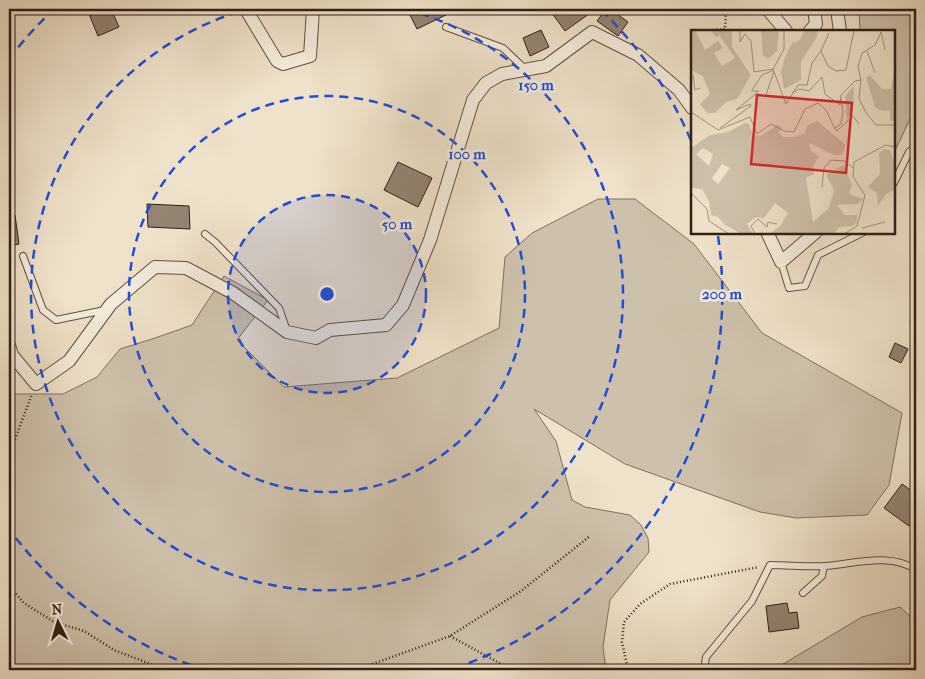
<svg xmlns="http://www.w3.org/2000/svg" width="925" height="679" viewBox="0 0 925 679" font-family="'IM FELL French Canon',serif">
  <rect width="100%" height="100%" fill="#efe2ca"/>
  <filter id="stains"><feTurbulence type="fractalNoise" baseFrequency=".004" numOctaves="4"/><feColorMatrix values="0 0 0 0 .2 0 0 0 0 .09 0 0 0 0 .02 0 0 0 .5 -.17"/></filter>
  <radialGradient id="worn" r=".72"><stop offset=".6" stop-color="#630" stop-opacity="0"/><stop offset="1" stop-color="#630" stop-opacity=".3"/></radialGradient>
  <!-- green -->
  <path fill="#cec1ab" stroke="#7e7060" d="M859,9h57v97l-22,47v-122l-34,-1z
    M598,199h37l59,45 68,89 140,80 -13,72 -22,30 -71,3 -36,-6 -135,-48 -91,-55 22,32 16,59 13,7 45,8 11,10 7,13 1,14 -39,48 -7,47 3,23h-597v-276h54l34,-17 23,-28 35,-11 37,-13 32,-49 44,24 -31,40 47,47 113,-9 102,-50 6,-71 27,-24z
    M900,607l14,13 2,5v45h-143l89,-53z"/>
  <!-- building -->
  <path fill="#938473" stroke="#2f1f15" d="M87,9h24l8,18 -21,9z
    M407,9h51l-41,20z
    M549,9h47l-31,22z
    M606,9h4l18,13 -10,14 -21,-15z
    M541,30l8,17 -19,9 -7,-18z
    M398,162l34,16 -14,29 -34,-17z
    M147,204l42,2 1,23 -42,-2z
    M9,215h6l4,29 -10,2z
    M895,343l13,6 -7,14 -12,-6z
    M902,484l14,10v22l-7,10 -25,-18z
    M787,603l2,10 8,-1 2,16 -30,4 -3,-26z"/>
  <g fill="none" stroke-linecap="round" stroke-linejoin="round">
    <defs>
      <path id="service" d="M446,27l57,21 22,21
        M9,169h1
        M894,183l15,-31 7,-5
        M205,234l10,8 64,66 7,20
        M23,256l20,54 13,10 49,-10
        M781,262l8,26 16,-2 13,-31 46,-23
        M803,593l19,-17 2,-10
        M704,670l2,-13 46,-56 18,-36c18,0 37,2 55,1 28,-2 66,-14 91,4"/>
      <path id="minor" d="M247,9l1,4 29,48 6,3 27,-8 3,-47
        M766,9l3,2 17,20
        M837,9l3,22
        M810,31l6,-7 -2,-15
        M767,232l14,30 35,-30
        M9,345l3,10 24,29 33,-23 42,-57 44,-37 31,1 47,25 54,39 29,6 14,-8 56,-5 17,-20 27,-65 43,-140 13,-17 16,-9 44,-8 46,-34 46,23 41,35 13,18"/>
    </defs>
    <!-- service casing -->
    <use href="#service" stroke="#5f5042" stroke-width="8"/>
    <!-- minor casing -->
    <use href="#minor" stroke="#5f5042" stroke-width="14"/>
    <!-- path -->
    <path stroke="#2f1f15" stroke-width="2.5" stroke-dasharray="1 2.5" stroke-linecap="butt" d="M699,31l26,-2 1,-20
      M913,138l3,-10
      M9,452l5,-10 18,-48
      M9,586l15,17 30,19 30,9 30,19 52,20
      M450,636l62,34
      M356,670l94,-34 71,-45 69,-55
      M628,670l-6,-28 2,-20 16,-18 30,-20 89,-17"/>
    <!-- service -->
    <use href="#service" stroke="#f5ecdd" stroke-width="6"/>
    <!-- minor -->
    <use href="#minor" stroke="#f5ecdd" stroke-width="12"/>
  </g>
  <!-- distance rings -->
  <circle cx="327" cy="294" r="99" fill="#1d4ed8" fill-opacity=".12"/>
  <g fill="none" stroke="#1d4ed8" stroke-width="2.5" stroke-dasharray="9 6">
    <circle cx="327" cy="294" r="99"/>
    <circle cx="327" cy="294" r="198"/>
    <path d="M406 9A296 296 0 1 1 248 9"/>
    <path d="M205 670A395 395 0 0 1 9 529M9 59A395 395 0 0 1 53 10M601 10A395 395 0 0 1 692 143M718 236A395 395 0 0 1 449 670"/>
  </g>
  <!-- overview -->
  <g transform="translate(691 30)">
    <rect width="204" height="204" fill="#efe2ca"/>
    <path d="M0,0h4l10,20 13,-9 5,7 -9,5 8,13 13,-8 -16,-23 -3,2 -5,-7h21v17l19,28 -14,24 -11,3 -11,11h-8l-7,-9 10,-10 -7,-18 -12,-6zM70,0h18l-2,21 -9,8 -5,-4zM114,0h13l-1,7 -16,25v18l-17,9 -3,-17 4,-15 7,-14 7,-2zM204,38v52l-5,1v-11l-7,1 -8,-4 -9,-29 4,-3 12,14h9zM163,56l-1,24 -6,9 -2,-23zM126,91l29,24 -4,10h-8l-25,-12 2,8 8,5 -6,10 1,8 -8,4 7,44 16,-14 5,-18 -8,-15 18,-10 8,20 -3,9 14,5 -5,5 -21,1 8,10h12v7l-5,4 -13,1 -5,7h-64l10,-8 8,-13 -13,-10 -11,15 -8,-1 -9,7 6,10h-11l-17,-9 -7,-8 -7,-2 -2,-14 -7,-12 -11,-1v-40l19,-13 18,-3 17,-9 4,1 4,11 7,1 18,-11 4,3 -3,4 4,5h11l11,-4 2,-7zM12,118l10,6 -4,12 -13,-12zM31,134l8,4 -12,16 -6,-6zM193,119l6,1 5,14v25l-9,5 -8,12 -1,-13 -9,-6 12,-13 -1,-21z" fill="#cec1ab" fill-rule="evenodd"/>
    <path fill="none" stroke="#a29482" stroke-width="1" d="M49,0v12l5,-8 6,7 3,31 19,-3 13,35 12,-19h9l5,-22 9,-12 7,15 8,5 10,-1 8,-40M130,21l8,-18M176,21l8,22M82,39l11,-20v-19M2,45l2,15 5,-2M170,50l-3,-14 4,-13 13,-8 6,-13 4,18M61,60l10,-15 12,-5M101,63l8,-4 9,2 13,-14 3,17 15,11 1,-10 14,-14 6,-1 -2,18 6,13 11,14h19M75,65l8,-24M0,82l27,18 32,-13 7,17 14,-10 13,7 10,1 11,-23 13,-6 8,7 9,19M29,98l31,-22 -1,-2 -14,6 23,-19h-8M144,98l6,-4 2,-14 -2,-11M144,99l2,2 16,-15 6,8M131,157l2,-19 7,-8 14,1 8,7M0,163l16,16 2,12 20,13M166,196l8,-31 -12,-18 1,-15 32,-17 9,2M171,198l23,-6M64,204l-4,-8 7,-7 9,8 1,-5 9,2M153,204l13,-8"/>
    <path fill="#d62828" fill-opacity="0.15" stroke="#d62828" stroke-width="2.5" d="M66,65l95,8 -6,70 -95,-9z"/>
    <rect width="204" height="204" fill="none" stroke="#2f1f15" stroke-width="2.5"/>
  </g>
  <circle cx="327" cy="294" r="8" fill="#1d4ed8" stroke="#f5ecdd" stroke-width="2.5"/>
  <g font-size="15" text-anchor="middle" font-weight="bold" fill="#1d4ed8" stroke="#f5ecdd" stroke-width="5" stroke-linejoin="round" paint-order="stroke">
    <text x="536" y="90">150 m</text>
    <text x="467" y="159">100 m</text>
    <text x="397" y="229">50 m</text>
    <text x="722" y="299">200 m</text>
  </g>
  <!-- margin -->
  <rect width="925" height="679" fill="none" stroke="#efe2ca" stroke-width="30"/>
  <rect x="10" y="10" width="905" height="659" fill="none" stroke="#2f1f15" stroke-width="2.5"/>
  <rect x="15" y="15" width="895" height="649" fill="none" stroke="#2f1f15"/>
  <!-- north arrow -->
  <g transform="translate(58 622) rotate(355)" stroke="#f5ecdd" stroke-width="4" paint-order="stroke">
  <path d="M0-4L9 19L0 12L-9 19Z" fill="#2f1f15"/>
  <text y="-8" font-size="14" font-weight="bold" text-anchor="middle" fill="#2f1f15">N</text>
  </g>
  <rect width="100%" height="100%" filter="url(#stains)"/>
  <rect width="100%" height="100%" fill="url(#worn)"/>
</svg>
